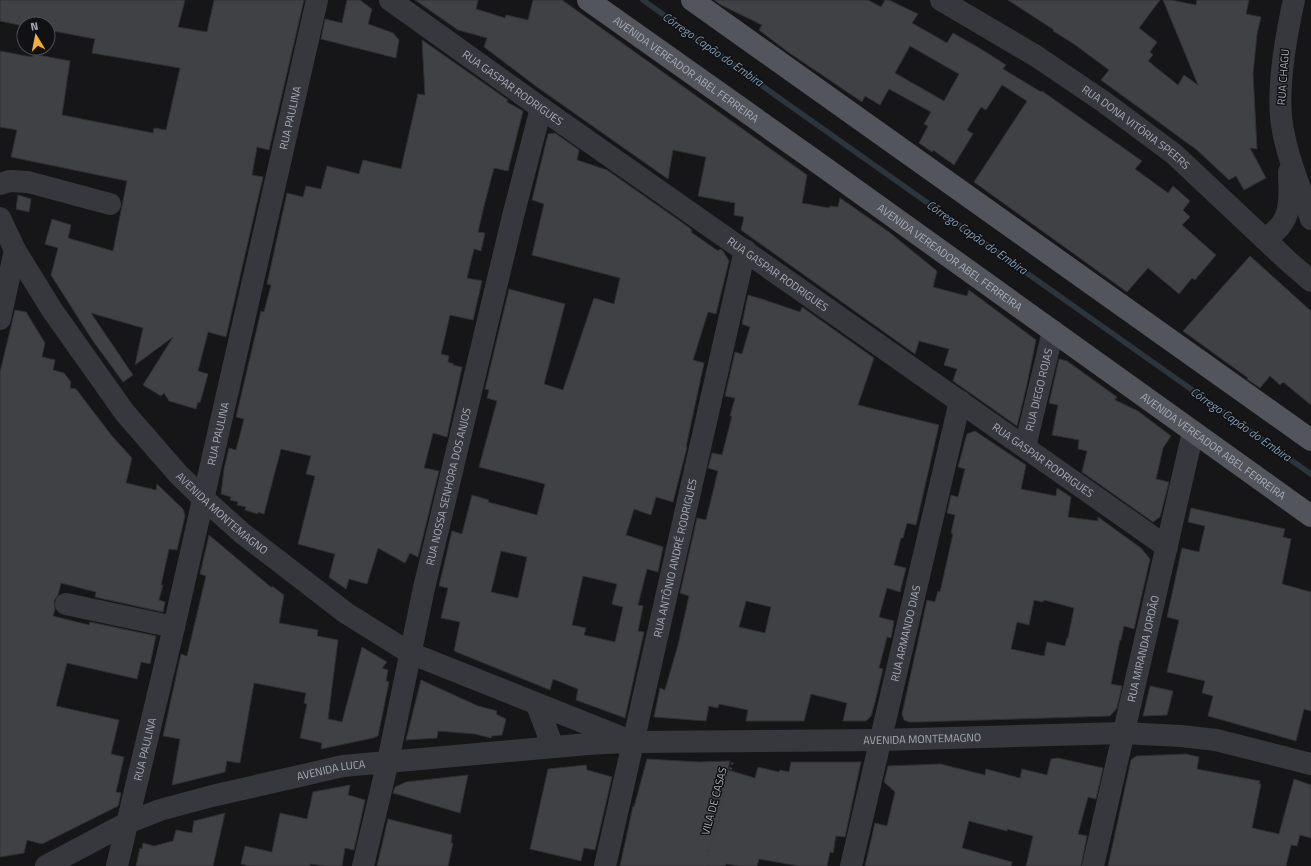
<svg xmlns="http://www.w3.org/2000/svg" width="1311" height="866" viewBox="0 0 1311 866" font-family="'Titillium Web',sans-serif">
  <rect width="100%" height="100%" fill="#161618"/>
  <g fill="none" stroke-linecap="round" stroke-linejoin="round">
    <!-- stream -->
    <path stroke="#2c353c" stroke-width="5.5" d="M643,0l132,95 536,379"/>
  </g>
  <!-- building -->
  <path fill="#404145" stroke="#303034" fill-rule="evenodd" d="M0,0h185l-7,27 29,5 7,-32h90l-35,150 -12,-3 -5,28 11,2 -37,160 -18,-5 -10,39 10,3 -8,29 -2,-1 -2,7 -27,-8 -5,-8 -3,3 -18,-11 30,-48 -38,28 8,-37 -52,-15 42,62 -10,7 -30,-41 -42,-66 7,-27 -13,-4 7,-25 19,6 -3,13 45,13 14,-70 -116,-24 6,-27 -17,-3v-76l32,6 1,-3 37,7 -8,54 91,18 1,-5 12,2 14,-62 -88,-15 3,-14 -47,-9v-6h-24v2l-24,-5z
    M347,0h13l12,9 -4,15 25,9 6,7 -3,18 -75,-19 4,-20 17,4z
    M415,0h63l-2,9 29,9 1,-3 22,5 5,-20h29l245,175 -5,28 27,5 1,-2 8,1 2,-9 49,34 48,39 -4,16 34,9 2,-6 67,50 -9,44 -10,42 -64,-45 4,-12 -13,-4 5,-16 -30,-8 -4,13 -174,-124 3,-13 -10,-2 1,-12 -37,-7 8,-39 -33,-7 -5,29 -131,-92 -53,-40 3,-9 -29,-8z
    M714,0h154l13,7 4,-7h4l29,14 -6,9 35,20 6,-10 28,16 25,16 -3,4 38,23 1,-1 100,70 -7,8 33,24 5,-7 17,15 -7,9 7,7 -8,8 34,30 -21,25 -3,-2 -13,16 -31,-26 -21,24 -153,-110 53,-81 -25,-16 -16,25 -5,-3 -14,23 6,4 -19,31 -21,-15 -1,2 -13,-9 9,-17 -4,-2 7,-12 -42,-23 -9,16 -15,-9 -3,6 -74,-50 -29,-22 3,-5 -41,-20zM910,46l49,28 -15,27 -49,-28z
    M1008,0h152l-21,28 18,14 -7,10 3,3 -5,6 30,24 6,-10 14,10 -35,-85h8l25,5 1,-5h52l-3,14 15,3 -4,17 -4,40 4,75 -7,-1 16,30 -22,12 -8,-14 -7,4 -32,-30 -96,-70 8,-10 -35,-26 -21,-13 1,-1z
    M422,40l86,60 -1,2 16,9 -15,60 -14,-3 -9,34 -7,30 7,1 -4,18 -7,-2 -7,29 15,3 -9,39 -23,-5 -9,39 8,2 -1,6 6,2 -1,1 9,2 -15,70 -14,-4 -9,35 15,3 -21,86 -8,-4 -5,10 -27,-15 -11,36 -18,-5 -3,10 -17,-12 6,-23 -37,-10 17,-68 -9,-2 5,-18 -30,-7 -17,65 -6,-2v2l-13,-4 1,-3 -9,-2 1,-3 -8,-2 1,-3 -10,-3 3,-25 5,-21 7,2 8,-31 -8,-2 25,-106 3,1 7,-27 -4,-1 20,-91 16,4 3,-11 15,3 6,-23 32,8 4,-14 38,9 17,-75 7,1z
    M555,133l24,17 -2,10 30,10 80,56 5,4 -1,2 27,19 2,-2 3,2 6,10 -13,53 -8,-2 -15,48 11,3 -18,84h1l-14,55 -17,-5 -5,18 -17,-6 -8,26 37,12 -5,25 -11,-3 -9,36 5,1 -5,25 6,1 -19,86 -49,-18 2,-11 -25,-10 -3,11 -96,-39 6,-29 -19,-4 7,-30 -9,-2 13,-55 10,3 10,-39 17,5 -1,2 49,13 8,-31 -66,-17 18,-66 -10,-3 2,-8 -4,-1 24,-100 56,15 -21,80 19,6 31,-92 20,6 6,-26 -88,-23 12,-51 -12,-4 16,-66zM501,551l26,6 -9,41 -27,-6zM583,576l34,8 -5,20 11,3 -8,35 -31,-7 2,-7 -14,-3z
    M18,195l13,4 -2,13 -13,-3z
    M1250,256l61,55v94l-28,-23 -3,3 -10,-9 -10,12 -13,-9 1,-1 -65,-47z
    M748,295l14,4 38,13 2,-5 72,51 -16,47 81,20 -23,100 -9,-2 -4,15h-2l-7,27 12,3 -6,24 -13,-4 -8,29 15,4 -3,17 -4,-1 -8,31 4,1 -8,33 -4,14 -5,5h-23l4,-18 -36,-9 -7,27h-58l2,-11 -29,-6 -1,4 -9,-2 -3,15 -52,-4 6,-29 5,2 13,-45 11,-49 -9,-3 17,-75 9,2 12,-49 -10,-3 4,-15 10,2 10,-39h-2l5,-18 -10,-2 10,-44 7,2 8,-27 -8,-3zM746,601l25,6 -6,26 -26,-6z
    M15,310l11,2 19,31 -3,14 13,3 -2,10 11,3 7,9 -1,6 6,1 36,47 20,22 -6,25 30,7 1,-6 26,25 2,7 -8,34 -8,-1 -8,36h2l-4,15 6,2 -2,10 -68,-15 1,-5 -35,-9 -3,12 -4,6 1,8 -2,7 36,9 1,-3 66,14 -6,28 -9,-2 -4,17 -70,-16 -11,43 63,14 -8,34 13,3 -8,35 5,1 -3,13 -76,38 -15,-4 -3,13 -24,4v-485z
    M1059,359l8,2 50,36 -2,3 23,11 33,25 -8,12 -7,31 13,3 -9,35 -7,5 -71,-50 5,-21 -9,-2 1,-9 -27,-5 6,-30 -9,-2z
    M975,431l51,34 -5,24 35,7 1,-8 14,9 -3,20 30,4v-4l43,31 9,11 -16,70 -10,-3 -3,14h-1l-9,44 11,2 -5,22 -7,8 -190,6h-11l-5,-2 -2,-6 25,-114 8,2 3,-11 2,1 13,-58 -2,-1 4,-18 -8,-2 4,-18 7,2 7,-28 -7,-2 9,-33zM1034,600l9,2 1,-2 30,8 -6,30h-1l-2,8 -18,-4 -3,14 -33,-7 6,-27 12,3z
    M1191,508l94,21 -2,8 8,2 -9,45 29,8v119l-7,-2 -8,32 -88,-25 5,-20 -11,-3 3,-12 -38,-9 12,-52 -12,-3 15,-69 17,4 6,-26 -17,-4z
    M209,535l63,53v-2l12,9 -5,28 39,7 -1,6 21,4 -10,79 14,3 20,-75 25,15 -5,6 6,2 -2,11 3,1 -11,54 -5,2 -52,11 1,-6 -22,-5 7,-34 -3,-1 2,-10 -52,-10 -14,80 -13,-2 -2,11 -53,13 8,-46 -17,-3 18,-82 6,2 19,-80 -6,-2z
    M421,680l57,26 19,5 -1,3 10,5 -4,16 -10,1 -1,2 -16,-4 -37,-3 -1,7 -31,2z
    M1150,686l23,5 -6,24 -24,1z
    M1186,754l13,3 -2,12 63,12 -1,3h2l-9,44 27,6 15,-55 17,6v53l-11,-3 -3,11 -6,-1 -5,21h-178l23,-106 5,-4z
    M1058,758l45,10 -7,31 -8,-2 -10,37 9,2 -6,30h-55l7,-30 -26,-7v2l-38,-10 -7,27 50,14 -1,4h-146l10,-43 12,3 8,-34 -11,-10 4,-16 52,-2 45,11 1,-6 34,9 2,-9 25,6 4,-16z
    M647,759l52,3 31,-1 -2,9 27,8 3,-11 21,5 1,-2 9,2 2,-10h70l-16,75 -9,-1 -3,17 -3,-1 -3,14h-28l-40,-7 -2,7h-18l-13,-2 -1,2h-105l13,-60 1,1z
    M586,765l1,5 25,7 -17,73 -11,-2 -3,13 -51,-12 18,-80z
    M468,775l-8,38 -67,-20 2,-6 11,-5z
    M350,785l-2,10 17,5 -11,50 -9,-2 -3,18h-17l-15,-2v2h-61l-8,-2 4,-18 27,6 8,-39 27,6 6,-27z
    M225,813l-12,53h-77l4,-18 2,1 1,-6 11,3 19,-5 3,-11 16,3 2,-12z
    M388,819l64,16 -1,8h2l-5,23h-71z"/>
  <g fill="none" stroke-linecap="round" stroke-linejoin="round">
    <!-- path -->
    <path stroke="#3d3f44" stroke-width="2.5" stroke-dasharray="2 3" stroke-linecap="butt" d="M705,866l28,-106"/>
    <!-- minor -->
    <g stroke="#37383d" stroke-width="22">
      <path id="s1" d="M390,0l151,108 626,439"/>
      <path id="s2" d="M941,0l95,56 68,46 70,52 115,108 22,19"/>
      <path d="M1294,0c-8,36 -16,79 -13,116 3,34 19,71 30,103"/>
      <path d="M0,184l10,-3 18,1 82,22"/>
      <path id="s3" d="M0,218l15,32 37,60 73,103 54,62 25,24 38,34 104,80 64,40 223,89 248,-2 242,-7 58,3 35,4 95,24"/>
      <path d="M1265,239c7,-5 14,-10 18,-17 9,-15 6,-35 6,-50"/>
      <path d="M0,319l15,-69"/>
      <path id="s4" d="M1025,447l28,-116"/>
      <path d="M66,604l108,23"/>
      <path d="M537,705l16,42"/>
      <path id="s5" d="M46,866l81,-43 33,-13 52,-14 131,-30 245,-22 37,-2"/>
      <path id="s6" d="M117,866l57,-239 143,-627"/>
      <path id="s7" d="M363,866l25,-105 36,-173 89,-372 28,-108"/>
      <path id="s8" d="M605,866l140,-616"/>
      <path id="s9" d="M851,866l109,-465"/>
      <path id="s10" d="M1093,866l100,-434"/>
    </g>
    <!-- major -->
    <g stroke="#53555c" stroke-width="22">
      <path id="s11" d="M588,0l226,160 497,356"/>
      <path d="M692,0l619,440"/>
    </g>
  </g>
  <g text-anchor="middle" dominant-baseline="central" stroke-width="3" stroke-linejoin="round" paint-order="stroke">
    <!-- street labels -->
    <g font-size="11" fill="#a8adb8" stroke="#111113">
      <text stroke="none"><textPath href="#s11" startOffset="120">AVENIDA VEREADOR ABEL FERREIRA</textPath></text>
      <text transform="translate(1283 77) rotate(-86)">RUA CHAGU</text>
      <text stroke="none"><textPath href="#s1" startOffset="151">RUA GASPAR RODRIGUES</textPath></text>
      <text stroke="none"><textPath href="#s6" startOffset="768">RUA PAULINA</textPath></text>
      <text stroke="none"><textPath href="#s2" startOffset="233">RUA DONA VITÓRIA SPEERS</textPath></text>
      <text stroke="none"><textPath href="#s11" startOffset="444">AVENIDA VEREADOR ABEL FERREIRA</textPath></text>
      <text stroke="none"><textPath href="#s1" startOffset="475">RUA GASPAR RODRIGUES</textPath></text>
      <text stroke="none"><textPath href="#s4" startOffset="59">RUA DIEGO ROJAS</textPath></text>
      <text stroke="none"><textPath href="#s6" startOffset="444">RUA PAULINA</textPath></text>
      <text stroke="none"><textPath href="#s11" startOffset="768">AVENIDA VEREADOR ABEL FERREIRA</textPath></text>
      <text stroke="none"><textPath href="#s1" startOffset="799">RUA GASPAR RODRIGUES</textPath></text>
      <text stroke="none"><textPath href="#s7" startOffset="389">RUA NOSSA SENHORA DOS ANJOS</textPath></text>
      <text stroke="none"><textPath href="#s3" startOffset="372">AVENIDA MONTEMAGNO</textPath></text>
      <text stroke="none"><textPath href="#s8" startOffset="316">RUA ANTÔNIO ANDRÉ RODRIGUES</textPath></text>
      <text stroke="none"><textPath href="#s9" startOffset="239">RUA ARMANDO DIAS</textPath></text>
      <text stroke="none"><textPath href="#s10" startOffset="223">RUA MIRANDA JORDÃO</textPath></text>
      <text stroke="none"><textPath href="#s3" startOffset="1136">AVENIDA MONTEMAGNO</textPath></text>
      <text stroke="none"><textPath href="#s6" startOffset="120">RUA PAULINA</textPath></text>
      <text stroke="none"><textPath href="#s5" startOffset="303">AVENIDA LUCA</textPath></text>
      <text transform="translate(714 801) rotate(-75)">VILA DE CASAS</text>
    </g>
    <!-- water labels -->
    <g font-size="12" font-style="italic" fill="#7f9bb3" stroke="#111113">
      <text transform="translate(713 49) rotate(35)">Córrego Capão do Embira</text>
      <text transform="translate(977 237) rotate(35)">Córrego Capão do Embira</text>
      <text transform="translate(1241 424) rotate(35)">Córrego Capão do Embira</text>
    </g>
  </g>
  <!-- north arrow -->
  <g transform="translate(36 36) rotate(350)"><circle r="19" fill="#111113" stroke="#4d4f55"/>
  <path d="M0-3L7 15L0 10L-7 15Z" fill="#f2b134"/>
  <text y="-6" font-size="11" font-weight="bold" text-anchor="middle" fill="#a8adb8">N</text>
  </g>
</svg>
